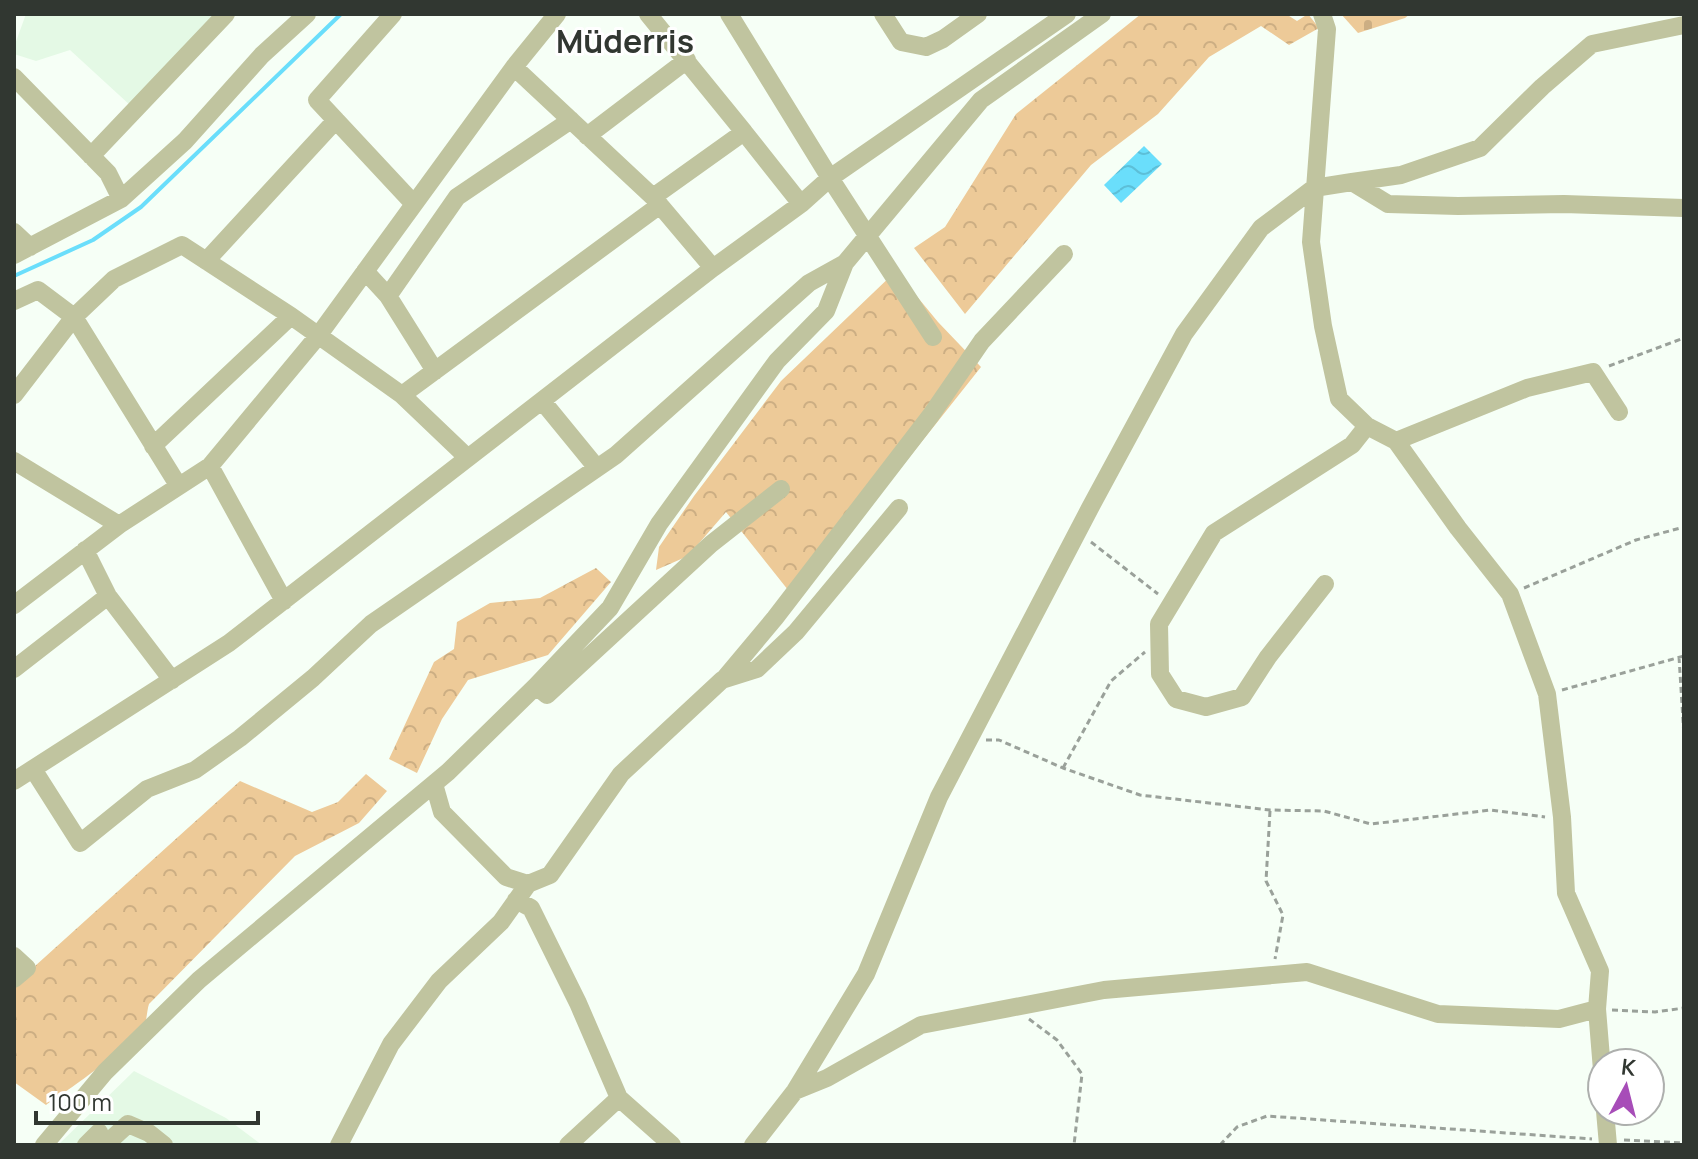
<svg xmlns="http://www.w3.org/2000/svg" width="1698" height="1159" viewBox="0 0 1698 1159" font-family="Manrope,sans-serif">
  <defs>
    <pattern id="forest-crowns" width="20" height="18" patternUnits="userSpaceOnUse" patternTransform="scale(2)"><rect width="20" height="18" fill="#edca98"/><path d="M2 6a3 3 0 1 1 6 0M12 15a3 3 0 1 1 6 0" fill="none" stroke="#ccae83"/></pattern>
    <pattern id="cemetery-stones" width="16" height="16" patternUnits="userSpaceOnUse" patternTransform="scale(2)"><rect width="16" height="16" fill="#edca98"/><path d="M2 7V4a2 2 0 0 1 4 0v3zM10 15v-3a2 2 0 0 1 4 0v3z" fill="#ccae83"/></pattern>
    <pattern id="water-waves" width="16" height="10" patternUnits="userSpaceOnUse" patternTransform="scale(2)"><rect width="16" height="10" fill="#6adefb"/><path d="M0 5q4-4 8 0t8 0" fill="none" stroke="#5cbfd8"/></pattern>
  </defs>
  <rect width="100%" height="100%" fill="#f6fff6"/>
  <!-- built -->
  <path fill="#e4f9e5" d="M26,14h192l-87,92 -61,-56 -34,11 -22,-7v-7z
    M134,1071l92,47 36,27h-204z"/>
  <!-- forest -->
  <path fill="url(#forest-crowns)" d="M1141,14h145l11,7 11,-7 11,14 -30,17 -28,-19 -52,31 -51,57 -67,51 -126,149 -51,-66 31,-21 71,-113z
    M896,271l42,51 43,45 -185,233 -70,-88 -38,44 -32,14 3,-23 35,-51 87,-115z
    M596,568l15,14 -63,73 -80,25 -26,39 -25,54 -28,-14 45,-97 20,-13 3,-27 33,-19 50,-5z
    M366,774l21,17 -28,32 -64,33 -146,148c-2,6 -2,14 -4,19 -9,21 -78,68 -99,82l-32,-23v-97l226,-204 72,31 26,-10z"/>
  <!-- cemetery -->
  <path fill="url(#cemetery-stones)" d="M1341,14h69l-5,4 -47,15z"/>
  <!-- water -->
  <path fill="url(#water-waves)" d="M1144,146l18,18 -41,39 -17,-18z"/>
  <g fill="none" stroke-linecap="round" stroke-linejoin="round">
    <!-- stream -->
    <path stroke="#6adefb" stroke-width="4" d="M14,276l79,-36 48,-33 200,-193"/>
    <!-- path -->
    <path stroke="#9aa19a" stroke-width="3" stroke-dasharray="6 4" stroke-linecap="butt" d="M1609,366l75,-28
      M1091,542l67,52
      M1524,588l112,-48 48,-13
      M1679,657l5,79
      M1562,690l122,-34
      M986,740h13l64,28 77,27 130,15 54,1 47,13 120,-14 54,7
      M1063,768l48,-87 34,-29
      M1270,811l-4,70 17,34 -8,44
      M1612,1010l43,2 29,-4
      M1029,1019l28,21 25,34 -8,71
      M1624,1140l60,3
      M1220,1145l17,-18 30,-11 325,23"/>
    <!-- minor -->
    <path stroke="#c0c49f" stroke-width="18" d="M393,14l-76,86 97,104
      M648,14l96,118 -91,65
      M729,14l101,164 103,159
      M883,14l18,28 25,5 17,-8 35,-25
      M514,67l139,130 60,71
      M14,77l94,96 13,26
      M744,132l57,72
      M587,136l100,-76
      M91,156l135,-142
      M1352,182l49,-7 79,-27 62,-61 50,-43 92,-19
      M14,232l16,15
      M14,255l107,-56 64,-58 77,-86 45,-41
      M206,261l130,-141
      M365,271l23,25 47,75
      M388,296l69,-99 114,-77
      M14,301l24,-11 36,27 104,168
      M14,395l60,-78 40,-38 68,-34 109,71 111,79 66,63
      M402,395l258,-190
      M543,402l54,66
      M1396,441l131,-53 66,-16 26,40
      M153,446l138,-130
      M14,461l105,64
      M210,466l74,135
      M85,550l23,46 64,84
      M1325,584l-57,73 -26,40 -36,10 -30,-8 -16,-25 -1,-50 55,-91 138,-88 15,-19
      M14,605l105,-80 91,-59 108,-130 196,-269 43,-53
      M14,669l94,-73
      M724,679l51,-61 156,-203 51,-74 82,-87
      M536,686l11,9 164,-151 70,-55
      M33,769l47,74 67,-54 48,-19 45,-32 73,-60 58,-54 245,-169 193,-172 36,-20 136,-163 121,-86
      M14,781l215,-138 484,-375 88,-64 29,-26 237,-164
      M434,784l8,28 64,65 22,7 22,-9 71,-101 101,-94 35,-11 39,-37 103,-124
      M516,900l15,8 47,95 41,95 53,47
      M14,956l13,12 -13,11
      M1597,1009l5,61
      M795,1091l32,-13 94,-53 183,-35 203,-18 131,42 121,5 38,-10 3,-38 -34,-78 -4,-76 -15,-123 -37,-100 -52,-66 -62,-87 -29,-15 -28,-27 -16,-73 -12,-84 16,-213 -5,-15
      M1605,1111l3,34
      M44,1145l61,-73 94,-92 249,-208 88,-86 74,-78 49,-84 118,-163 49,-50 19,-48
      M86,1145l13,-13
      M105,1145l23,-21 21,9 15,12
      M339,1145l52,-101 48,-63 62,-59 27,-38
      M568,1145l51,-47
      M753,1145l42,-54 71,-117 73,-177 151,-289 94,-174 77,-106 53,-40 38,-6 36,22 70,2 106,-2 120,4"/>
  </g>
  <g text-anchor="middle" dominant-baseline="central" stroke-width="6" stroke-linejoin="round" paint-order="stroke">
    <!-- district labels -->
    <g font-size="32" font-weight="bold" fill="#313731" stroke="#fff">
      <text x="625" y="41">Müderris</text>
    </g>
  </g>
  <!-- border -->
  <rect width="1698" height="1159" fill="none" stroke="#313731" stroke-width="32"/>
  <!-- north arrow -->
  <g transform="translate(1626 1087) rotate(7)"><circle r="38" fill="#ffffff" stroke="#adafad" stroke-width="2"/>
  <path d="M0-6L14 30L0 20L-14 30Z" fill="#a74db8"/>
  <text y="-12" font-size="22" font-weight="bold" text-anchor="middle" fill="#313731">K</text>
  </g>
  <!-- scale -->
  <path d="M36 1111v12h222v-12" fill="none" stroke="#313731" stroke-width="4"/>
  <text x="48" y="1111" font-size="24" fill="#313731" stroke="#ffffff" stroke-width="6" paint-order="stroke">100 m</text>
</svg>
